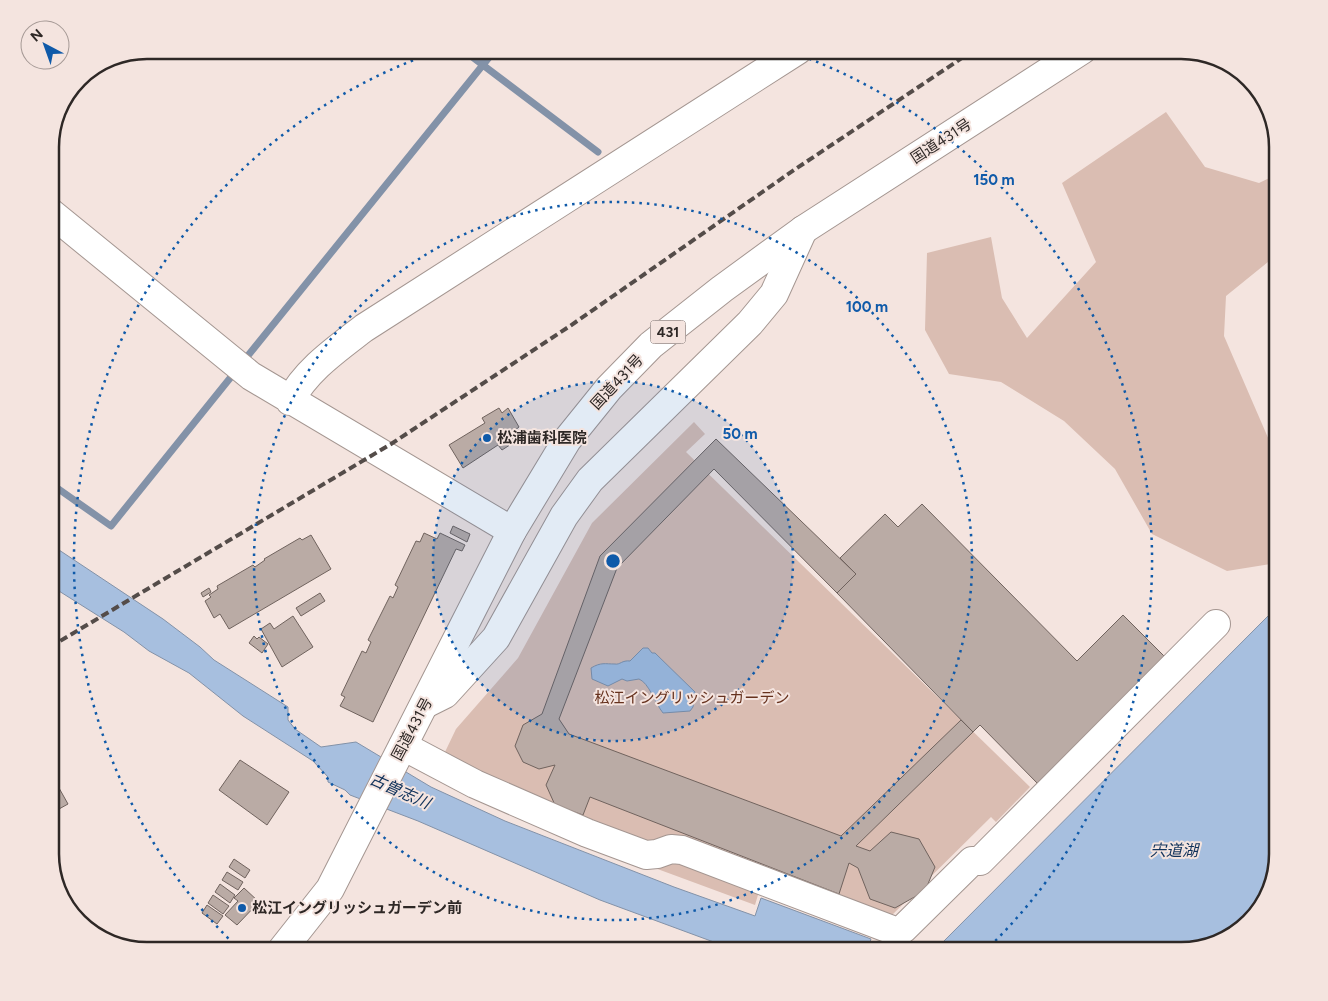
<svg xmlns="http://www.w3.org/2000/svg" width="1328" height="1001" viewBox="0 0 1328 1001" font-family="Figtree,'Noto Sans JP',sans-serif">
  <rect width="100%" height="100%" fill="#f4e4df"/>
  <!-- green -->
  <path fill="#dabdb2" d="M1166,112l39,55 54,16 19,-9v80l-52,42 -2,40 54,125 -1,102 -50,8 -75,-37 -37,-65 -51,-48 -63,-39 -52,-8 -24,-44 2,-77 64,-16 11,61 25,40 69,-76 -34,-79z
    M694,422l11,12 -19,18 344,335 -34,35 -5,-5 -101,100 -130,-29 -5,17 -195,-72 -126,-58 22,-46 62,-71 74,-135z"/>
  <!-- water -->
  <path fill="#a7bfdf" stroke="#8392a8" d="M50,544l113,75 37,28 14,13 74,47v13l7,9 26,18 35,-5 75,45 74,34 169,66 81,29 6,-18 110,41 -4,12h-129l-138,-51 -182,-79 -68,-26 -5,-5 -17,-8v-5l-15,-16 -70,-45 -54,-43 -40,-22 -25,-19 -73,-46z
    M1278,606v248l-20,59 -34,28 -43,10h-247z
    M643,648h5l4,5h3l40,39 -2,15 -3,4 -27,2c-8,-10 -14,-30 -24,-34l-12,2 -5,-2 -14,7 -16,-7 -1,-11c10,-6 14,-4 24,-4 5,1 7,-4 15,-3z"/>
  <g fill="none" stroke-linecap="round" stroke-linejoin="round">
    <!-- stream -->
    <path stroke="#8392a8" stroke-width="7" d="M463,50l135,102
      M242,363l253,-313
      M50,483l61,43 124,-154"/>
  </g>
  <!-- building -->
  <path fill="#baaba5" stroke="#70635e" d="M499,408l3,5 6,-5 11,19 -5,4 1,2 -3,2 4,6 -14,9 -4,-5 -35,23 -14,-23 36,-22 -3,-5z
    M716,439l140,135 -19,19 -123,-124 -97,99 -58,151 10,15 272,102 120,-116 12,12 -117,114 14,5 21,-19 28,7 16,28 -10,24 -30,17 -25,-9 -12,-31 -9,-5 -10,31 -249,-97 -7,18 -28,-10 -9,-20 9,-20 -16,4 -16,-7 -8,-16 8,-21 19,-11 58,-158z
    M922,504l155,157 46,-46 44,44 -128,126 -59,-60 -7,7 -136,-139 19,-19 -16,-16 45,-44 13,13z
    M453,526l17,8 -3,8 -17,-9z
    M424,533l13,6 3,-6 25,12 -3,6 -6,-2 -83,173 -33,-16 5,-9 -4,-2 21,-44 4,2 5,-11 -3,-2 22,-44 3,2 5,-11 -3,-2 21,-44 4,1z
    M311,535l20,34 -102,60 -9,-15 -6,4 -9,-17 6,-4 -2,-2 9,-6 -1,-3 36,-21 2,2 10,-7 -1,-1 36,-21 2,2z
    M209,588l2,4 -8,5 -2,-4z
    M320,593l5,8 -24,15 -5,-8z
    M293,616l20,31 -31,20 -21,-38 9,-6 4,6z
    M254,636l3,3 2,-2 9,7 -6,9 -13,-10z
    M240,760l49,32 -22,33 -48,-35z
    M50,772l18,32 -18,10z
    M234,859l16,11 -5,8 -16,-11z
    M227,872l16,10 -5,8 -16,-10z
    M220,884l15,11 -5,8 -15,-11z
    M244,888l15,14 -22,23 -12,-10 13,-14 -4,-3z
    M213,895l16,11 -6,8 -15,-11z
    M207,905l16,11 -6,8 -15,-11z
    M348,943l14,8h-19z"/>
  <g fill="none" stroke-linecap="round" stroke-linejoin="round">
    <defs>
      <path id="minor" d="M50,212l201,164 261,155
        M290,401c16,-31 47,-52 74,-73l434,-278
        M425,704l20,-10 51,-56 68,-122 26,-36 160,-157 24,-29 29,-64
        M403,746l72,38 112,49 59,22 11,-1 14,-5 11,1 213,81 8,-2 69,-68h8l236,-237"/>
      <path id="highway" d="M281,951l49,-62 182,-358 55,-91 42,-52 42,-43 71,-56 81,-59 279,-180"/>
    </defs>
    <!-- minor casing -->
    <use href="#minor" stroke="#a49691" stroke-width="30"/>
    <!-- highway casing -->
    <use href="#highway" stroke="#a49691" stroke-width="30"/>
    <!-- minor -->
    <use href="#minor" stroke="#fff" stroke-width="28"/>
    <!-- highway -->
    <use href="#highway" stroke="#fff" stroke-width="28"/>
    <!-- rail -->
    <path stroke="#544c49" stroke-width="4" stroke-dasharray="8 4" stroke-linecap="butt" d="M50,647l341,-203 179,-118 224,-156 180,-120"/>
  </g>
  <!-- distance rings -->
  <circle cx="613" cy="561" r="180" fill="#0f5aa9" fill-opacity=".12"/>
  <g fill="none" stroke="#0f5aa9" stroke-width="2.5" stroke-dasharray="2.5 5">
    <circle cx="613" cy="561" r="180"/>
    <circle cx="613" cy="561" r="359"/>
    <path d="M239 949A539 539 0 0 1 438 51M788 51A539 539 0 0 1 987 949"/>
  </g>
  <!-- markers -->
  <g fill="#0f5aa9" stroke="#f4e4df" stroke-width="2">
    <circle cx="487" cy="438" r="5"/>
    <circle cx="242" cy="908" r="5"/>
  </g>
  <g text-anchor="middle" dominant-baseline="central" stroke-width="4" stroke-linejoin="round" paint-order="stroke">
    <!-- shield labels -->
    <rect fill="#f4e4df" stroke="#69605e" stroke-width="1" x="650.5" y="320.5" width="35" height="23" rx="4"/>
    <g font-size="14" font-weight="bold" fill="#2e2826">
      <text x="668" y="332">431</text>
    </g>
    <!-- street labels -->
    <g font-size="15" fill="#2e2826" stroke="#f4e4df">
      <text transform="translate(941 141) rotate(-33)">国道431号</text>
      <text transform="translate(617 382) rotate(-47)">国道431号</text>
      <text transform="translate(412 729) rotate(-62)">国道431号</text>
    </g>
    <!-- poi labels -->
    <g font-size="15" font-weight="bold" fill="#2e2826" stroke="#f4e4df" text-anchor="start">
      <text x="497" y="438">松浦歯科医院</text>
      <text x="252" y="908">松江イングリッシュガーデン前</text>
    </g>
    <!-- park labels -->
    <g font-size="15" fill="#66311d" stroke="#f4e4df">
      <text x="692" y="698">松江イングリッシュガーデン</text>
    </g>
    <!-- water labels -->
    <g font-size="16" font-style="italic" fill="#10325b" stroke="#f4e4df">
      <text transform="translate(400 791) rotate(24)">古曽志川</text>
      <text x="1174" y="850">宍道湖</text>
    </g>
  </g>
  <!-- crop -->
  <path d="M0 0H1328V1001H0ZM147 59H1181A88 88 0 0 1 1269 147V854A88 88 0 0 1 1181 942H147A88 88 0 0 1 59 854V147A88 88 0 0 1 147 59Z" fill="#f4e4df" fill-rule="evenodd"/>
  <path fill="none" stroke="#2e2826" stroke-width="2.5" d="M147 59H1181A88 88 0 0 1 1269 147V854A88 88 0 0 1 1181 942H147A88 88 0 0 1 59 854V147A88 88 0 0 1 147 59Z"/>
  <circle cx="613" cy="561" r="8" fill="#0f5aa9" stroke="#f4e4df" stroke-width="2.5"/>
  <g font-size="15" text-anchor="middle" font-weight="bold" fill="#0f5aa9" stroke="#f4e4df" stroke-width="4" stroke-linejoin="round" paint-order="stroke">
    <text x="994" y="185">150 m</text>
    <text x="867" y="312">100 m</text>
    <text x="740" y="439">50 m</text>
  </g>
  <!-- north arrow -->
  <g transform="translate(45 45) rotate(319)"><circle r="24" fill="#f4e4df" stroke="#a59995"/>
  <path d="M0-4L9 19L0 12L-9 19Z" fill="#0f5aa9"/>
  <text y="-8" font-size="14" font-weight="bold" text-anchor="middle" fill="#2e2826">N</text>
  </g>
</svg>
